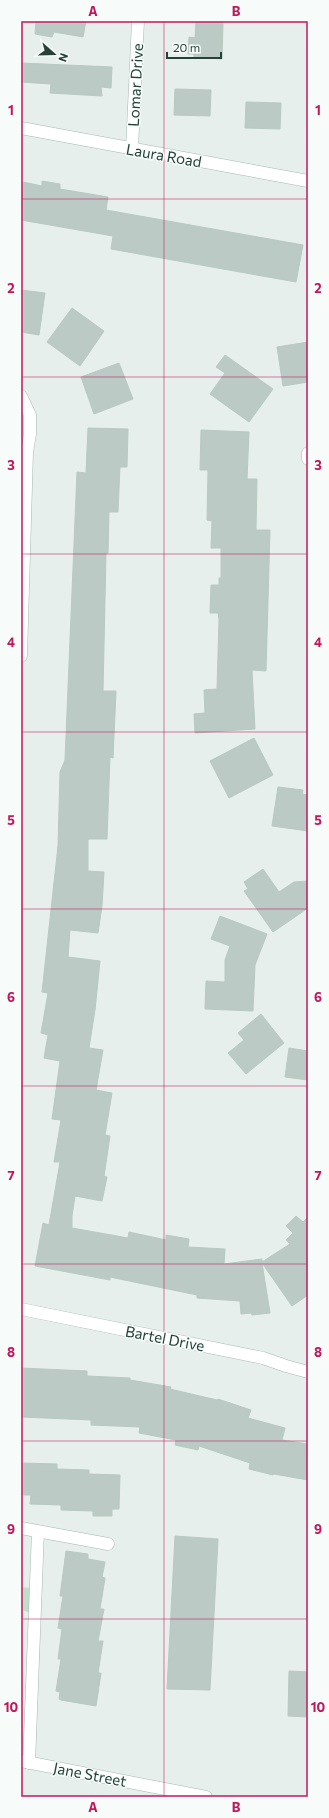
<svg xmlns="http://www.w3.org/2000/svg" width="329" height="1818" viewBox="0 0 329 1818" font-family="Commissioner,sans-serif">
  <rect width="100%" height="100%" fill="#e6efeb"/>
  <!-- green -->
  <path fill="#bfe0c8" d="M21,1587l9,1 -1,24 -8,-2z"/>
  <!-- building -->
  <path fill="#bbcac4" stroke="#b8c9c2" d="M36,21h50l-3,16 -29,-5 -2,5 -17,-3z
    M196,21l27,1 -1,37 -28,-2v-3h-6l1,-17 6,1z
    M21,63l91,4 -1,21 -10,-1 1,9 -52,-3 1,-9 -30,-2z
    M175,89l36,1 -1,26 -36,-1z
    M246,102l35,1 -1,26 -35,-1z
    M42,181l18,3v5l48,8 -2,13 197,35 -7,37 -185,-33 2,-13 -92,-16 2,-38 19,4z
    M21,290l24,3 -6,42 -18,-3z
    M72,308l32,23 -24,35 -33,-24z
    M308,342v40l-25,4 -6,-39z
    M225,355l48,34 -24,33 -39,-28 15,-21 -9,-6z
    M119,363l14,36 -39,15 -13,-37z
    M88,428l40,1 -1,38h-7l-2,45h-9l-1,41h-2l-3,138h13l-3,67 -3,-1 -3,82h-19v32l16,1 -2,34 -4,27 -28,-3 -2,27 32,4 -5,49 -6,38 14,2 -7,40 16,3 -7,42 5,1 -6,40 3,1 -5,24 -27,-5 -3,20v12l56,10 1,-6 37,8v-5l23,4 -1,8 37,2 -1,15 38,-5v3l28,-18 -4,-4 7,-7 -7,-7 10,-10 7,6 5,-5v78l-16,11 -30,-43 8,50 -18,2 -1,-2 -10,1 -1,-13 -43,-3v-3l-87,-18v3l-75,-14 8,-43 6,2 11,-63h-6l7,-42 -9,-1 8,-58 -16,-3 4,-23 -7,-2 7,-40 -6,-1 16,-146 2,-74 5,-12 12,-288 9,1z
    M201,430l48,2 -2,47h10l-1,51h14l-4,141 -14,-1 3,59 -60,4 -1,-19 11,-1 -1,-23 13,-1 2,-70 -1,-6h-8l1,-28h8v-7h2v-30h-10l1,-27 -5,-1 1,-50h-8z
    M254,738l19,37 -44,23 -19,-37z
    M278,787l25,3 -1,4 6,1v36l-36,-5z
    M263,869l16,23 15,-10 14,-1v27l-35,24 -29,-41 4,-2 -4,-7z
    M220,916l47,18 -12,31 -2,46 -48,-2 1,-28 19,1v-22l5,-14 -19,-7z
    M261,1014l23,29 -38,31 -18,-21 16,-13 -6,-7z
    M289,1048l19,3v29l-23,-3z
    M21,1368l66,3v5l43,2v2l41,7 -1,2 47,11 1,-1 33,11 -3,8 37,10 -3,12 26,4v36l-34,-6 -1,1 -24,-6 1,-6 -51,-17 -1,4 -23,-5 1,-5 -37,-7 1,-6 -49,-2v-5l-70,-3z
    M21,1463l36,1v5l32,1v4l31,1 -1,34h-7v7h-19v-5l-32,-1v-5l-31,-1 1,-9h-10z
    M175,1536l43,3 -8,151 -43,-1z
    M66,1551l22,3v5l17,3 -3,15 3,1 -5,31h4l-6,32h5l-5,32h3l-5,33 -35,-6 -2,-1 1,-7 -4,-1 5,-32h-3l4,-30 -4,-1 5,-32h-3z
    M289,1671l19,1v45l-20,-1z"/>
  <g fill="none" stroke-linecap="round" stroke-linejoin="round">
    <defs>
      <path id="minor" d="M21,128l287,53
        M132,149l6,-128
        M21,396l9,19v19l-3,18 -6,204
        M308,453v6
        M21,1309l242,49 23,8 22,6
        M21,1528l87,16
        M29,1763l9,-232"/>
      <path id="secondary" d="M21,1761l185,36"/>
    </defs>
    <!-- minor casing -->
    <use href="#minor" stroke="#a8b8b2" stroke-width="13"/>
    <!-- secondary casing -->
    <use href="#secondary" stroke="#a4bbb3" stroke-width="13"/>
    <!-- minor -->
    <use href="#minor" stroke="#fff" stroke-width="12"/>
    <!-- secondary -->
    <use href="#secondary" stroke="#fff" stroke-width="12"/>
  </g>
  <!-- grid -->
  <path fill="none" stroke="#c2185b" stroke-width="1" stroke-opacity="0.55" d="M164,21v1776M21,199h287M21,377h287M21,554h287M21,732h287M21,909h287M21,1086h287M21,1264h287M21,1441h287M21,1619h287"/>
  <g text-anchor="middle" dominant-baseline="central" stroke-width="3" stroke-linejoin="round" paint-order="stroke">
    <!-- street labels -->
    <g font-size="15" fill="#24423a" stroke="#f7fbf9">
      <text transform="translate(135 85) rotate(-87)">Lomar Drive</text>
      <text transform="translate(164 155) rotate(10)">Laura Road</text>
      <text transform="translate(165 1338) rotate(11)">Bartel Drive</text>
      <text transform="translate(90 1774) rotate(11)">Jane Street</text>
    </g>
  </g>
  <!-- border -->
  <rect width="329" height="1818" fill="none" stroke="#f7fbf9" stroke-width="44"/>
  <!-- north arrow -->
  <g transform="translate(54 54) rotate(110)" stroke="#f7fbf9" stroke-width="3" paint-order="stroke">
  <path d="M0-3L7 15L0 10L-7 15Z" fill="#24423a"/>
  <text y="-6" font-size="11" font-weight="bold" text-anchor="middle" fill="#24423a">N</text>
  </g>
  <!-- scale -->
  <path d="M167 52v6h54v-6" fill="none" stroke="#24423a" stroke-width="2"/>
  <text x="173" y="52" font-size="12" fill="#24423a" stroke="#f7fbf9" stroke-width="3" paint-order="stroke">20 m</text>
  <rect x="22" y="22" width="285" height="1774" fill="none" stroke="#c2185b" stroke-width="1.5"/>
  <g font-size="13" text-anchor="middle" font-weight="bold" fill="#c2185b">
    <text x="93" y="16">A</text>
    <text x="236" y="16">B</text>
    <text x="11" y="115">1</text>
    <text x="318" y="115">1</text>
    <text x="11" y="293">2</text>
    <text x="318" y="293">2</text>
    <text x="11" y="470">3</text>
    <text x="318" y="470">3</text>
    <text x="11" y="647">4</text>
    <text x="318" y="647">4</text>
    <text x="11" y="825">5</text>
    <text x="318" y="825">5</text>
    <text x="11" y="1002">6</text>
    <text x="318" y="1002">6</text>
    <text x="11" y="1180">7</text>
    <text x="318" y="1180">7</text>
    <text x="11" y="1357">8</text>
    <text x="318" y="1357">8</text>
    <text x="11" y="1534">9</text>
    <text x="318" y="1534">9</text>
    <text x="11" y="1712">10</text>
    <text x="318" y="1712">10</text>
    <text x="93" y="1812">A</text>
    <text x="236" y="1812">B</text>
  </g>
</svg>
